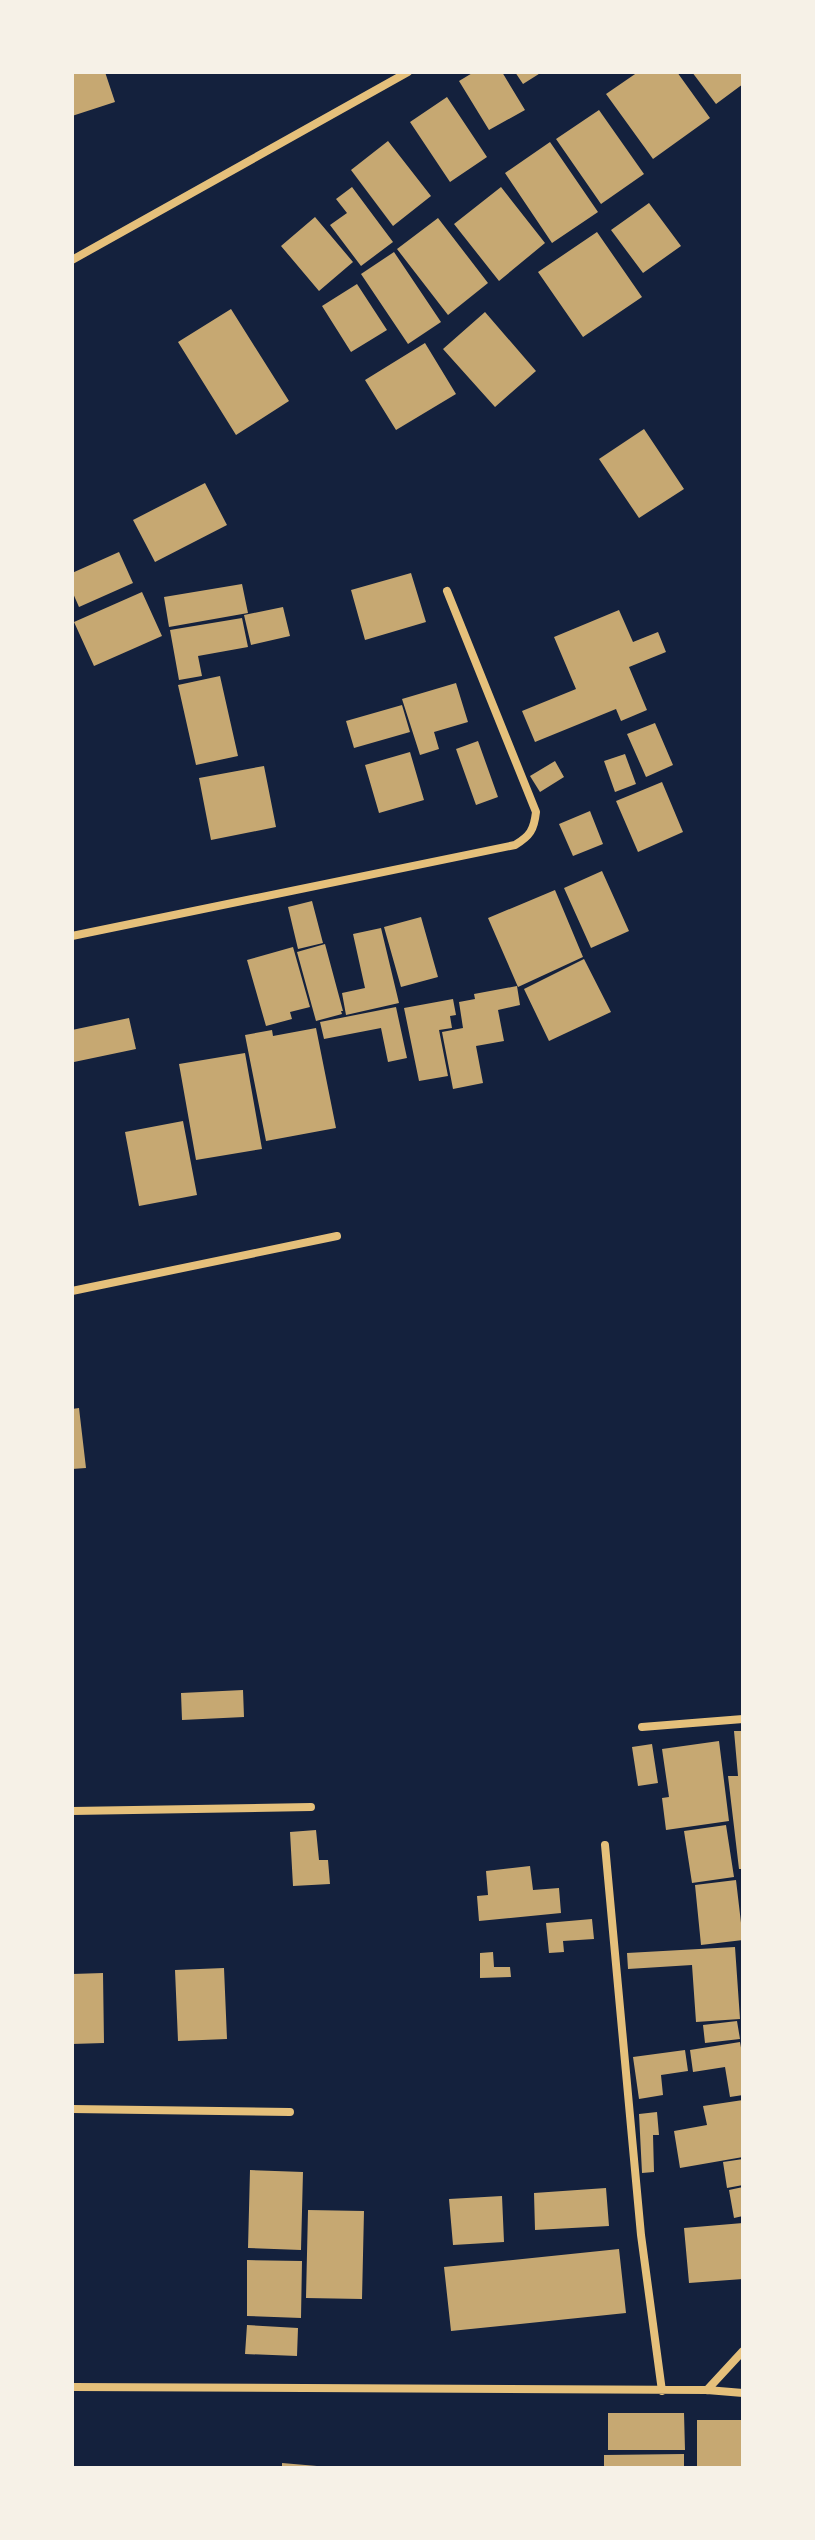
<svg xmlns="http://www.w3.org/2000/svg" width="815" height="2540" viewBox="0 0 815 2540" font-family="'Alegreya Sans',sans-serif">
  <rect width="100%" height="100%" fill="#14213d"/>
  <!-- building -->
  <path fill="#c6a872" d="M72,72h33l10,30 -43,14z
    M474,72h28l23,38 -36,20 -30,-49z
    M515,72h27l-19,12z
    M638,72h39l33,46 -57,41 -47,-65z
    M692,72h51v12l-27,20z
    M447,97l40,60 -37,25 -40,-60z
    M599,110l45,64 -43,30 -45,-65z
    M388,141l43,55 -38,30 -42,-56z
    M550,142l48,70 -46,31 -47,-70z
    M352,187l41,55 -32,24 -31,-41 17,-12 -11,-14z
    M501,187l44,56 -46,38 -45,-57z
    M649,203l32,43 -38,27 -32,-43z
    M315,217l38,45 -34,29 -38,-45z
    M438,218l50,65 -40,32 -51,-66z
    M597,232l45,65 -59,40 -45,-65z
    M394,252l47,70 -33,22 -47,-70z
    M357,284l30,46 -36,22 -29,-46z
    M231,309l58,92 -53,34 -58,-93z
    M485,312l51,59 -41,36 -52,-58z
    M425,343l31,51 -60,36 -31,-50z
    M644,429l40,60 -45,29 -40,-59z
    M205,483l22,42 -72,37 -22,-42z
    M119,552l14,31 -54,24 -7,-16v-18z
    M411,573l15,49 -61,18 -14,-50z
    M242,584l6,29 -79,14 -5,-30z
    M142,592l20,44 -68,30 -20,-44z
    M283,607l7,29 -39,9 -7,-30z
    M619,610l14,32 25,-10 8,20 -37,15 18,43 -26,11 -5,-12 -81,33 -13,-31 54,-22 -22,-52z
    M242,618l6,29 -50,9 4,20 -23,4 -9,-50z
    M220,676l18,80 -42,9 -18,-80z
    M456,683l12,39 -34,10 5,17 -19,6 -18,-56z
    M402,705l8,27 -56,16 -8,-27z
    M655,723l18,42 -27,12 -19,-43z
    M478,741l20,56 -22,8 -20,-56z
    M410,752l14,48 -45,13 -14,-48z
    M625,754l11,30 -21,8 -11,-31z
    M555,761l9,16 -24,15 -10,-16z
    M264,766l12,61 -65,13 -12,-62z
    M662,782l21,50 -45,20 -22,-51z
    M590,811l13,33 -30,12 -14,-32z
    M602,871l27,60 -38,17 -27,-60z
    M555,890l28,67 -65,30 -30,-69z
    M312,901l11,42 -25,6 -10,-42z
    M421,917l17,60 -37,10 -17,-60z
    M381,928l18,75 -53,12 -4,-22 23,-5 -12,-54z
    M325,944l18,67h-2l1,3 -26,7 -19,-69z
    M293,947l17,60 -20,5 2,7 -26,7 -19,-66z
    M584,959l27,53 -62,29 -25,-52z
    M517,986l3,19 -22,5 6,31 -28,5 7,37 -30,6 -11,-57 21,-4 -4,-26 16,-3 -1,-5z
    M453,999l3,16 -6,1 2,12 -13,2 9,46 -29,5 -15,-73z
    M396,1007l11,51 -19,4 -7,-34 -57,11 -4,-17z
    M129,1018l7,31 -62,13 -2,-32z
    M316,1028l20,100 -70,13 -21,-106 27,-5 1,6z
    M245,1053l17,96 -66,11 -17,-96z
    M183,1121l14,74 -58,11 -14,-74z
    M79,1408l7,60 -14,1v-60z
    M243,1690l1,27 -62,3 -1,-27z
    M734,1731h9v138h-4l-11,-93h10z
    M719,1741l10,80 -63,9 -4,-32 7,-1 -7,-48z
    M652,1744l6,39 -20,3 -6,-39z
    M726,1825l8,52 -42,6 -8,-52z
    M316,1830l3,30h9l2,24 -37,2 -3,-54z
    M530,1866l3,24 26,-2 2,25 -82,8 -2,-25 11,-1 -2,-24z
    M736,1880l7,60 -42,5 -6,-60z
    M592,1919l2,20 -31,2 1,11 -15,1 -3,-30z
    M735,1947l5,72 -44,3 -4,-57 -64,4 -1,-16z
    M493,1952l1,15h16l1,10 -31,1v-25z
    M224,1968l3,71 -49,2 -3,-71z
    M103,1973l1,70 -32,1v-70z
    M737,2021l3,18 -35,4 -2,-18z
    M740,2042l3,17v36l-13,2 -5,-30 -32,5 -3,-22z
    M685,2050l3,21 -27,4 2,20 -24,4 -6,-42z
    M743,2100v57l-63,11 -6,-37 33,-6 -4,-19z
    M657,2112l2,23h-6l1,37 -12,1 -3,-59z
    M743,2159v26l-16,3 -4,-26z
    M250,2170l53,2 -2,78 -53,-2z
    M743,2187v29l-9,2 -5,-28z
    M606,2188l3,38 -74,4 -1,-37z
    M502,2196l2,46 -51,3 -4,-46z
    M308,2210l56,1 -2,88 -56,-1z
    M743,2223v56l-54,4 -5,-55z
    M619,2249l7,64 -175,18 -7,-64z
    M247,2260l55,1 -1,57 -54,-2z
    M247,2325l51,3 -1,28 -52,-2z
    M608,2413h76l1,37h-77z
    M697,2420h46v48h-46z
    M684,2454v14h-80v-13z
    M282,2463l35,3v2h-35z"/>
  <g fill="none" stroke-linecap="round" stroke-linejoin="round">
    <!-- minor -->
    <path stroke="#e5c07b" stroke-width="8" d="M72,260l336,-188
      M72,936l443,-91c15,-9 19,-15 21,-33l-89,-221
      M72,1291l265,-55
      M642,1727l101,-8
      M72,1811l239,-4
      M605,1845l36,390 21,156
      M72,2109l218,3
      M72,2387l635,3 36,3
      M707,2390l36,-39"/>
  </g>
  <!-- border -->
  <rect width="815" height="2540" fill="none" stroke="#f6f1e7" stroke-width="148"/>
</svg>
